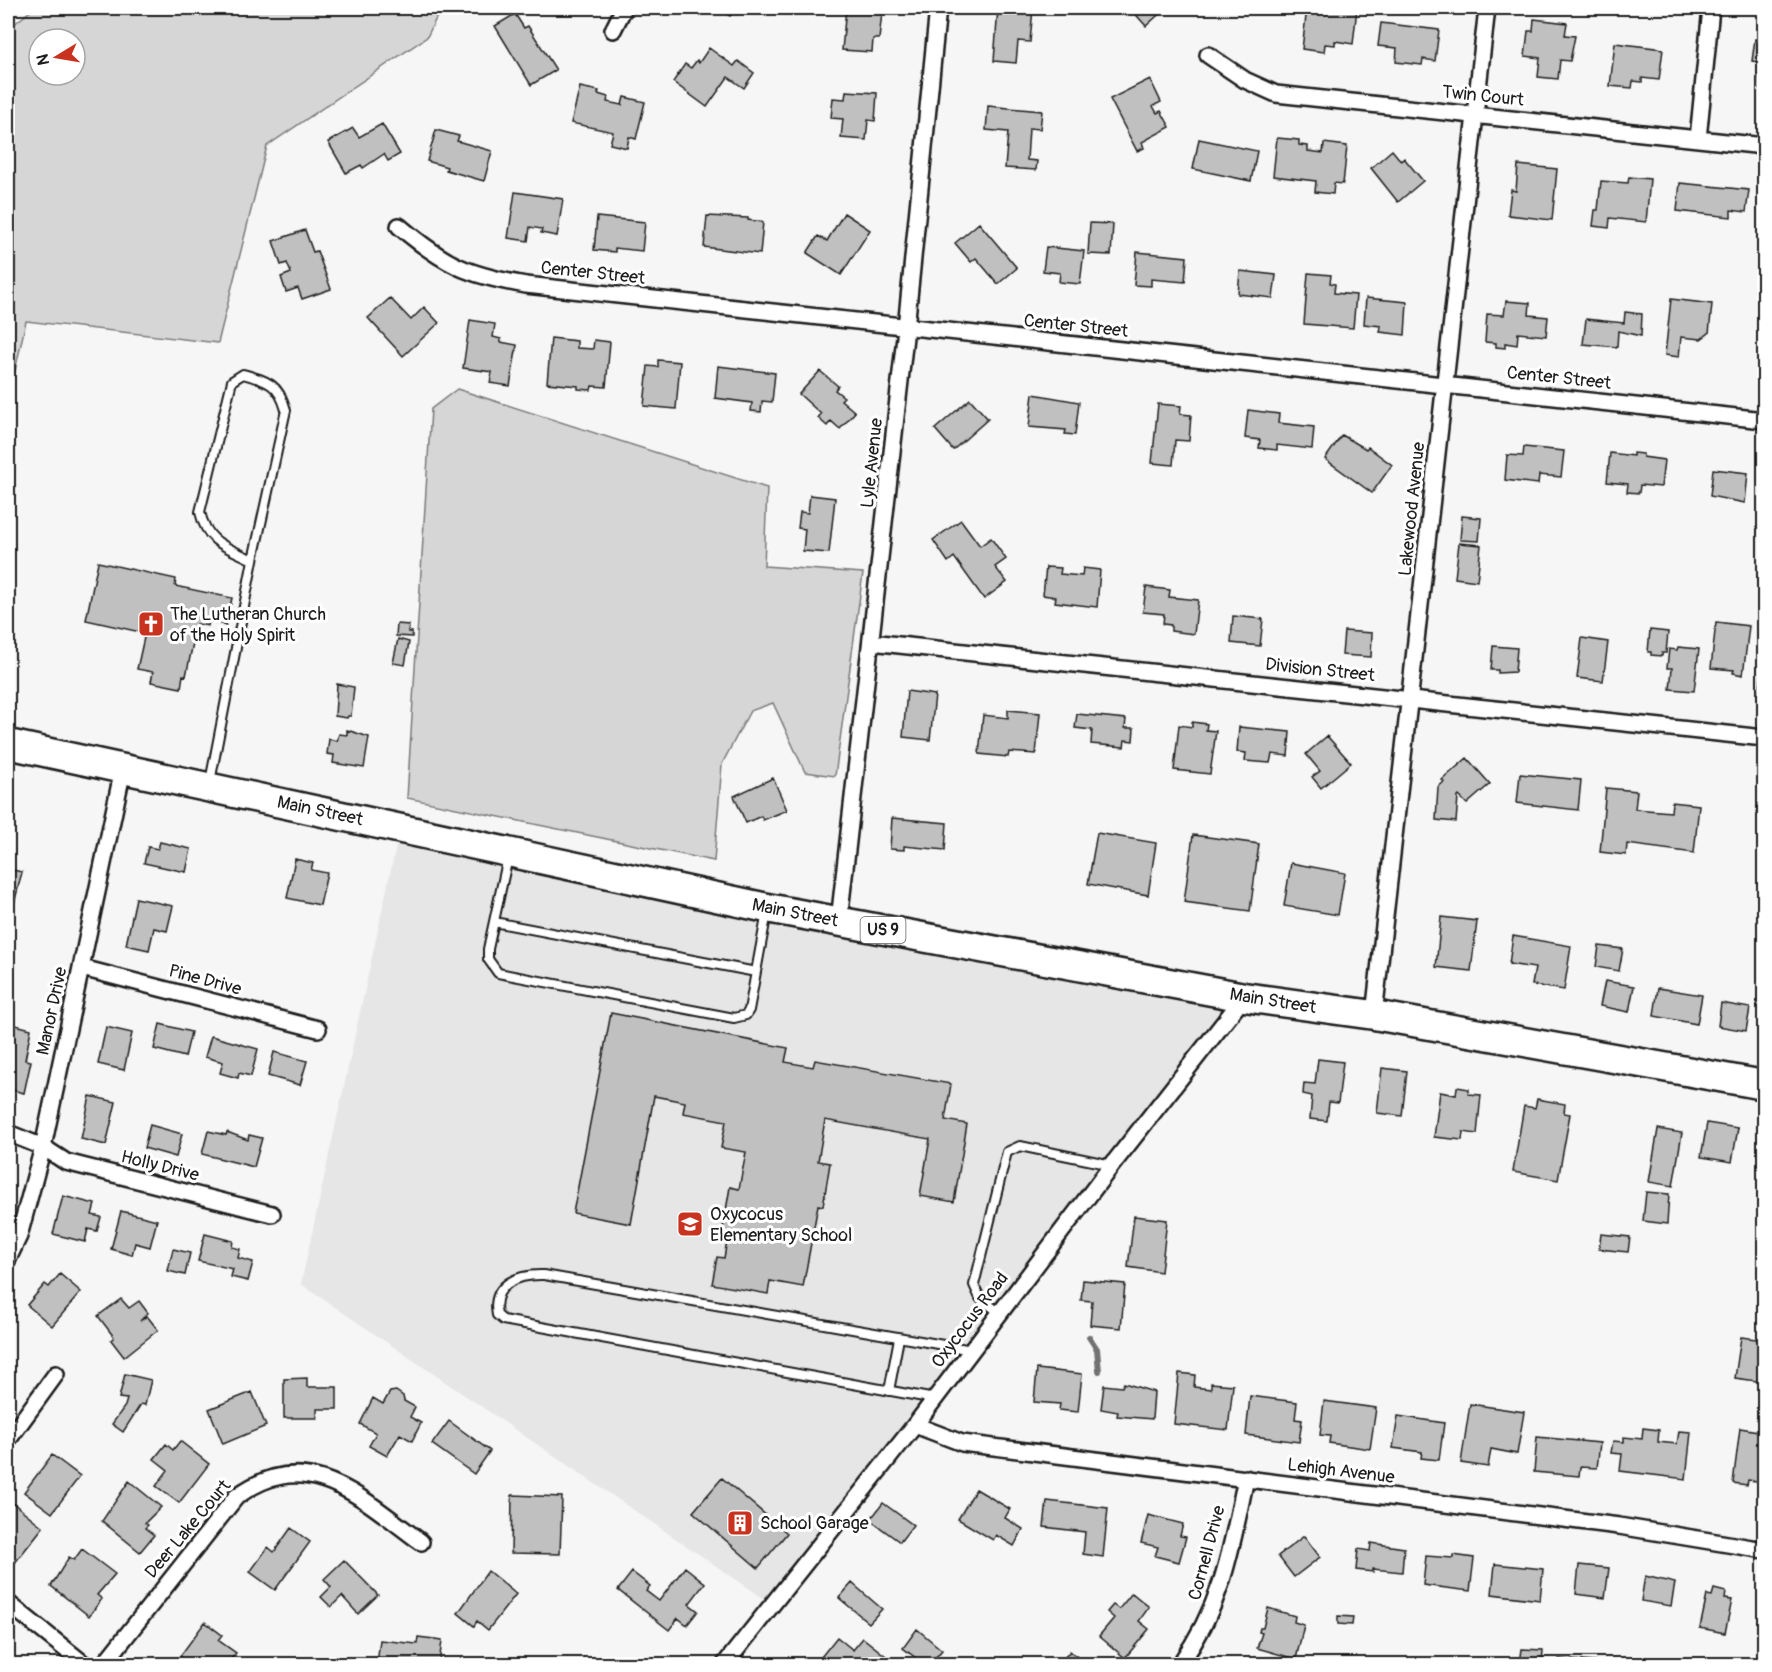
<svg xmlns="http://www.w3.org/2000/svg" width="1772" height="1672" viewBox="0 0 1772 1672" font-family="Pangolin,sans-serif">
  <rect width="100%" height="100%" fill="#f6f6f6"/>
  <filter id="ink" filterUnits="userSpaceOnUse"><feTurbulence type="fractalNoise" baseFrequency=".0167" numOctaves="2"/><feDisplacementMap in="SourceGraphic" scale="12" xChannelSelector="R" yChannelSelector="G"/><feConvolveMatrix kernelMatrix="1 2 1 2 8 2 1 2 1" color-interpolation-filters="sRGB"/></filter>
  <g filter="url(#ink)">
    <!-- built -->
    <path fill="#e6e6e6" d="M400,828l844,169 -472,607 -471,-320z"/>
    <!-- green -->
    <path fill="#d6d6d6" stroke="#797979" stroke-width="1.5" fill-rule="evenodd" d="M34,8h407l-14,29 -160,109 -49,197 -192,-22 -12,55 -6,-1v-346zM39,39h36v36h-36z
      M457,389l310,99 -3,78 99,7 -28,203 -30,-4 -32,-69 -23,8 -28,53 -8,97 -307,-63 24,-389z"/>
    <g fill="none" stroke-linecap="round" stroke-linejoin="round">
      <!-- stream -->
      <path stroke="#727272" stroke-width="6" d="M1089,1337l8,12 2,22"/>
    </g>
    <!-- building -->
    <path fill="#c0c0c0" stroke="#1c1c1c" stroke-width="1.5" d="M717,8h19l-6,8z
      M846,8h23l-1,4 14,1 -3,26h-6l-1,13 -30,-2z
      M998,8h35l-3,34 -12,-1 -2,22 -22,-2z
      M1130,8h36l-20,18z
      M1307,8l36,2v-2h14l-4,36 -18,-3v4l-10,-1 -1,8 -22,-3z
      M515,14l9,14 4,-2 28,44 -25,15 -36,-59z
      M1534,19l33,4 -2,12 10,1 -5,25 -10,-1 -2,19 -20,-2 2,-19 -15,-2 3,-25h5z
      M1381,23l58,7 -4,31 -12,-2 -1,6 -26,-3 1,-14 -19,-2z
      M1755,39l9,2v49l-4,-1 -1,-27 -7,-1z
      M1615,43l48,6 -4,31 -17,-2v4l-9,-1 -1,7 -22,-2z
      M709,48l25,18 4,-5 16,12 -10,15 -16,-11 -21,30 -34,-25 12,-18 6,4 6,-8 2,3z
      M1150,79l11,23 -8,4 4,7 4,-2 9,16 -28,15 2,6 -7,3 -27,-52z
      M580,87l19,4 -1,3 10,3 -1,5 15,3 2,-8 21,5 -9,37 -7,-2 -2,11 -17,-4 3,-12 -42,-9z
      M846,91l31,2 -2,28 -7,-1 -2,20 -25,-2 2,-19 -12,-1 2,-20 12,1z
      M988,106l54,5 -2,18 -11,-1 -2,32 10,1 -1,9 -31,-2 3,-36 -22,-2z
      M382,124l18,30 -12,7 -4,-7 -21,14 -2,-3 -15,8 -18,-31 25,-14 6,9z
      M436,130l23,6 -2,5 35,10 -8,30 -38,-11 1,-3 -20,-6z
      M1277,138l22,2v5l9,1v5l15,2 1,-10 23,3 -4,38 -9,-1 -1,11 -18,-2 1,-11 -43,-5z
      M1199,139l58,12 -6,30 -58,-12z
      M1392,150l9,11 3,-3 19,23 -25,21 -27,-34z
      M1518,165l39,4 -5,51 -44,-5 3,-25 5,1z
      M1629,177l21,2 -4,43 -36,-4 -1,10 -16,-2 2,-16h3l3,-29 27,2z
      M1680,183l69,7 -3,22 -15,-2v7l-54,-6z
      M515,192l48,7 -6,37 -16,-3 1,-4 -12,-2 -2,14 -20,-3z
      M844,213l26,17 -29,45 -34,-22 11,-17 9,5z
      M707,216l41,2v2l15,2 -3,32 -56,-7z
      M597,217l48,5 -3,29 -27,-3v4l-21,-2z
      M979,223l38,45 -19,16 -22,-26 -5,4 -16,-19z
      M1090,223l23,1 -2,31 -23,-1z
      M305,230l8,22 4,-1 14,38 -29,10 -4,-11 -12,4 -5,-15 10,-4 -4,-10 -6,2 -8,-24z
      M1046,247l38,4 -4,33 -21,-2 1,-9 -17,-2z
      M1137,252l50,5 -2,25 -34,-3v7l-17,-1z
      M1240,271l36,4 -3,23 -35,-4z
      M1308,273l23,2 -1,8 5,1 -1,9 22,2 -3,33 -49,-4z
      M390,298l21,22 13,-13 15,16 -36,33 -35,-38z
      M1366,298l41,4 -2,33 -25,-3 1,-6 -17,-2z
      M1671,299l41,5 -3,29 -8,6 -20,-2 -2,20 -14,-2z
      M1506,301l24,2 -1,12 19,2 -2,19 -28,-3 -1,12 -12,-2v5l-9,-1v-4l-11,-1 2,-28 17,1z
      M1625,312l17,2 -1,22 -23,-5 -1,16 -34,-3 3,-25 38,4z
      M470,320l25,4 -2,13 8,2 -1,3 17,3 -7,41 -20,-3 2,-11 -29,-4z
      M551,338l26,3v7l16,1 1,-9 16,2 -4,45 -14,-1 -1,4 -13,-1v-3l-31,-3z
      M658,360l22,2 -4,47 -32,-3 4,-40 10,1z
      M718,366l57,7 -3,29 -10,-1 -1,11 -10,-1 1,-8 -37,-5z
      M820,371l18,15 -3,4 9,7 -3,3 14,12 -15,17 -9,-8 -4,5 -9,-8 3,-4 -22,-20z
      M1033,394l46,8 -4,33 -10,-1 1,-4 -37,-3z
      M970,399l18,20 -35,31 -18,-21z
      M1158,404l23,2 -1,8 11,1 -2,26 -14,-1 -2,25 -21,-2z
      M1248,410l31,4 -1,9 36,4 -2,22 -35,-4v5l-18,-2 1,-8 -15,-2z
      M1342,435l24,14 2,-2 24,18 -20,28 -47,-34z
      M1524,447l40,4 -3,26 -22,-2 -1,9 -33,-4 2,-25 16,1z
      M1610,453l23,3v-3l10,1v3l21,3 -3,27 -21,-2 -1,8 -12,-1 1,-8 -21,-2z
      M1713,469l35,4 -3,30 -35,-7z
      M810,495l25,3 -6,55 -26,-2 2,-22 -7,-1 2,-16 8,1z
      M1462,516l19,2 -2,23 -19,-1z
      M961,520l19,26 11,-8 15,21 -11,8 12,15 -23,17 -30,-42 -6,5 -15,-22z
      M1459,543l22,2 -4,36 -22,-3z
      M98,562l78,17 -1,7 57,12 -6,27 -17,-4 -1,5 -11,-2 -11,52 -3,-1 -2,13 -30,-6 2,-10 -16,-3 8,-36 -59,-13z
      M1046,567l15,1 -1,6 22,2 1,-8 17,2 -3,37 -42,-5 1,-5 -13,-2z
      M1146,587l24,3 -1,7 29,3 -4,34 -23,-3v-6l-8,-1 1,-10 -21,-2z
      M1233,616l30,3 -3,27 -29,-3z
      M1716,622l33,4 -6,49 -10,-2 1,-3 -23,-2z
      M397,624l12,1 -1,7h4v5l-16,-1z
      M1650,630l18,2 -2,21h-4v3l-11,-1v-3h-3z
      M1344,631l28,2 -1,24 -29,-2z
      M1582,638l26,4 -5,39 -26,-3z
      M398,639l11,3 -4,23 -12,-2z
      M1493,646l24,2 -2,24 -17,1v-3h-7z
      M1678,647l21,2 -5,42 -24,-2 2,-21h-5l2,-19 8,1z
      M1762,670h2v29h-5z
      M337,684l17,3 -3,29h-3l-1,2 -12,-2z
      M907,691l28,4 -5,45 -27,-3z
      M1008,710l32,3 -4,41 -27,-2 -1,5 -29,-3 4,-39 25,3z
      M1077,714l49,5 -1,9h9l-1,13 -8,-1 -1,7 -33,-3 1,-14 -17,-2z
      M1192,722l15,2 -1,6 10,1 -6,43 -36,-4 5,-45 13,2z
      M1239,727l51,5 -2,24 -16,-2 -2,9 -25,-2 1,-8 -9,-1z
      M347,730l22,7 -5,31 -31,-5 1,-8 -7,-1 2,-15 8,2 2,-7 8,1z
      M1327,736l24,27 -30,25 -9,-11 8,-6 -14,-17z
      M1467,758l23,26 -23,20 -8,-8 -1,1 -2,25 -20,-2 2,-33 6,-5 -2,-2z
      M1520,774l61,6 -3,30 -61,-7z
      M773,778l14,32 -24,10 -2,-4 -15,7 -12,-27z
      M1606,788l31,3 -2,18 36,3 1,-10 27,3 -5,48 -67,-9 -1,11 -26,-3z
      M892,818l55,5 -2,27 -41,-4v4l-14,-1z
      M1097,833l59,10 -8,52 -60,-11z
      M1193,835l66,9 -9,67 -66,-9z
      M160,842l31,7 -5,23 -42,-9 4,-16 10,2z
      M295,859l18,4 -2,7 16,3 -7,32 -33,-7z
      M1291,863l54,10 -7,42 -54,-9z
      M8,869l14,3 -10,40 -4,-1z
      M136,898l37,8 -6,25 -13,-3 -5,22 -23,-5z
      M1441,917l36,4 -6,50 -35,-4z
      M1513,936l58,10 -7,44 -32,-5 3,-17 -26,-4z
      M1599,946l24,3 -4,22 -23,-4z
      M1605,981l29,5 -5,26 -29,-6z
      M1658,988l44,7 -5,29 -43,-8z
      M1721,1003l29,5 -4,23 -28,-5z
      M611,1013l177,35 -3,14 28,5 2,-7 136,24 -6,36 22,4 -13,78 -34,-6 10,-57 -105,-19 -7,41 12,2 -7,43 -5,-1 -15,82 -33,-6 -2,13 -56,-10 5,-27 7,1 4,-23 -6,-1 8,-47 9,2 7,-37 -25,-4 5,-27 -43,-8 2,-11 -31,-6 -23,128 -58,-11z
      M8,1023l23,6 -6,31 6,1 -7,32 -16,-4z
      M160,1024l31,8 -6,25 -31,-8z
      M106,1027l26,6 -8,37 -26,-6z
      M211,1036l47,13 -7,27 -12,-3 -1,5 -18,-5 3,-11 -18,-5z
      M274,1052l33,9 -7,24 -32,-9z
      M1318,1059l25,3 -5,41 -9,-1 -2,19 -17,-2 2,-23 -9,-2 1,-11 11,1z
      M1382,1068l25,3 -5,45 -25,-3z
      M1457,1087l12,2 -1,5 13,1 -4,39 -14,-2 -1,8 -28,-3 6,-45 16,3z
      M90,1096l26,6 -10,43 -25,-6z
      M1537,1099l28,5 -1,9 6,1 -12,66 -45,-8 11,-66 11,2z
      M1707,1123l31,5 -6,34 -31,-5z
      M150,1125l32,9 -6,23 -32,-9z
      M1658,1129l24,4 -9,53 -24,-4z
      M208,1131l18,4 1,-3 21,8 1,-5 13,3 -8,29 -52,-13z
      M1646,1192l23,2 -2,30 -24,-3z
      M63,1196l32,8 -3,11 9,2 -4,14 -9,-2 -3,13 -32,-8z
      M121,1211l36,9 -7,27 -15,-4 -3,12 -21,-6z
      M1134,1216l33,4 -6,52 -33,-5z
      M205,1234l28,7 -1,6 8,2 -2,9 15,4 -5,19 -17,-4 2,-8 -35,-8z
      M1601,1234l29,3 -2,15 -29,-3z
      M173,1249l17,4 -5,22 -17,-4z
      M60,1274l21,18 -29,34 -25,-21 18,-21 4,3z
      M1083,1280l42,4 -4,44 -31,-3 2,-24 -11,-1z
      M121,1299l8,9 10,-7 9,12 -8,8 7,-5 11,14 -34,27 -13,-17 3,-3 -16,-21z
      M1741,1337l23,3v42l-29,-4z
      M1037,1369l45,5 -4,38 -19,-2 1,-6 -26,-2z
      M1179,1373l16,2 -1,12 17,2v-6l22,2 -5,45 -54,-6z
      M125,1374l26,6 -6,25 -4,-1 -18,28 -11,-8 13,-18 2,-7 -8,-1z
      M307,1378v9h30v22h-20v9h-33v-39z
      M1124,1383l30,9 -2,27 -35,-3 1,-4 -17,-3 3,-24 18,2z
      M396,1391l7,5 1,5 11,6 -5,10 11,6 -9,18 -12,-7 -13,22 -18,-10 7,-13 -16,-9 13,-26 10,6 7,-12z
      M252,1392l14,34 -43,18 -14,-35z
      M1250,1396l47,6 -2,17 7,1 -3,22 -53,-7z
      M1324,1401l52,7 -6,41 -41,-6 1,-7 -10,-1z
      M1470,1404l54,8 -7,42 -26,-5 -3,18 -27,-4z
      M1398,1416l46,7 -5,37 -18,-2 1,-6 -29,-4z
      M449,1421l41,30 -16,23 -42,-30z
      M1643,1428l16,2 -1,12 19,2 2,-13 12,1 -5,47 -66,-8 2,-17 -11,-1 2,-12 11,1v-5l18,2z
      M1740,1428l24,4v50l-16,-2 -1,5 -14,-2z
      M1537,1437l63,6 -3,25 -17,-1 -1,9 -45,-4z
      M180,1441l29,23 -30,39 -23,-17 12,-16 -14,-11 12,-15 7,6z
      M52,1455l28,21 -28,37 -28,-21z
      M722,1478l65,55 -29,35 -65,-56z
      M129,1481l32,26 -16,16 3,2 -3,3 9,7 -14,17 -38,-31z
      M976,1489l34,20 -5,9 18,11 -9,17 -18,-11 -3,5 -35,-21z
      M512,1495l50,2 -2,57 -49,-1z
      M1047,1501l61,7 -5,49 -20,-3 2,-22 -41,-5z
      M13,1503l30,24 -29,37 -6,-5v-49z
      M883,1503l30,22 -13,17 -30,-22z
      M1148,1515l35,9 -3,12 6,1 -7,25 -24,-6 3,-9 -17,-4z
      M291,1528l19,14 -35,48 -25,-18 18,-25 6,5z
      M1304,1536l16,21 -26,20 -16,-21z
      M1371,1543l33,5 -2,24 -29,-3v3l-17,-2 2,-21 12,2z
      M82,1549l33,25 -18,21 5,4 -13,17 -38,-30 18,-29 5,3z
      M1453,1555l21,3 -4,33 -47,-6 3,-29 27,2z
      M344,1560l34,35 -20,19 -16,-18 -11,11 -10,-10 10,-10 -7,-8z
      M1495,1564l48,5 -3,31 -48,-6z
      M1579,1565l30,3 -4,30 -29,-4z
      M685,1567l20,16 -16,21 9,7 -11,14 -9,-7 -9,12 -51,-40 14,-18 18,14 -4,5 13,10z
      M488,1571l28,23 -28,36 -11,-9 -3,5 -16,-13z
      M1645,1576l30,7 -4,23 -30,-5z
      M852,1583l30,26 -13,14 -30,-25z
      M1714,1589l12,3 -1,7 7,1 -7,33 -25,-5 7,-33 5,1z
      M1132,1593l17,14 -10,14 10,8 -24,29 -26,-22 15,-18 -7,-6 6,-7 6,4z
      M1268,1608l27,8 -1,6 10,3 -8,34 -39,-11 5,-15 -3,-1 1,-4h3z
      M1338,1616l15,1 -1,8 -14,-1z
      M205,1622l17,13 -4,5 18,13 -9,11h-36l-11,-8z
      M917,1629l25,21 -12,14h-6l-21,-16z
      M418,1637l24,3 -3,24h-62l3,-24 37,4z
      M837,1637l16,13 10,-12 33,26h-76l-3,-2z
      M1522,1649l21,1 -1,14h-22z
      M1070,1651l16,13h-27z
      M602,1656l11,8h-18z
      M1559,1659l58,5h-59z"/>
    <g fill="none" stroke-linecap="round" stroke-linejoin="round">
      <defs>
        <path id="lane" d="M210,782l43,-222 33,-150c-7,-26 -18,-29 -43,-36l-11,7 -32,131c7,31 26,35 53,48
          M508,857l-20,92v10l10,14 236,45 12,-3 3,-5 18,-98
          M494,922l262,50
          M1000,1313l-20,-15 -6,-13 33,-133 13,-6 92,19
          M889,1391l10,-53
          M935,1399l-432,-79 -6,-5c-6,-31 21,-41 47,-40l428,75"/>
        <path id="street" d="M613,30l11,-22
          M1208,55l37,25 31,14 488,52
          M1698,139l13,-131
          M399,226c46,39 68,49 127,59l1238,135
          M871,642l893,96
          M839,921l67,-593 32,-320
          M82,968l236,61
          M1374,1015l113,-1007
          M8,1133l35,14 23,15 206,52
          M8,1259l11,-23 24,-89 80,-378
          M915,1425l47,18 657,83 145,24
          M8,1440l48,-66
          M8,1603l76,61
          M104,1664l132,-167c72,-54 126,2 185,45
          M725,1664l190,-239 197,-260 132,-168
          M1180,1664c43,-60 51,-115 66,-186"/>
        <path id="highway" d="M8,744l759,164 477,89 130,18 390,70"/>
      </defs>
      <!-- lane casing -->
      <use href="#lane" stroke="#1c1c1c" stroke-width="12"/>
      <!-- street casing -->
      <use href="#street" stroke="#1c1c1c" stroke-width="20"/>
      <!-- highway casing -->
      <use href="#highway" stroke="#1c1c1c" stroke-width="33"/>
      <!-- lane -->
      <use href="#lane" stroke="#fff" stroke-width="8"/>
      <!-- street -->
      <use href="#street" stroke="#fff" stroke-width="15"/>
      <!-- highway -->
      <use href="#highway" stroke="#fff" stroke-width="28"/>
    </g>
  </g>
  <!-- icons -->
  <defs>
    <symbol id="church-square" viewBox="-11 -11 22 22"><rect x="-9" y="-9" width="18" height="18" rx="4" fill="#c8321e" stroke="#fff"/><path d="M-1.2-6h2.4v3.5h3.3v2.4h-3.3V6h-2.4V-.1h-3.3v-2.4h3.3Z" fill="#fff"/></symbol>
    <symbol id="school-square" viewBox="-11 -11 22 22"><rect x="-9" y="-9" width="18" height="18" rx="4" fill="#c8321e" stroke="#fff"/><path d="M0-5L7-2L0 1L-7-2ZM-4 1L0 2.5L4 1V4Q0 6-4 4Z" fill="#fff"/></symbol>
    <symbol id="building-square" viewBox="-11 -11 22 22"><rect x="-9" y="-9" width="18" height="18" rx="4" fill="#c8321e" stroke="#fff"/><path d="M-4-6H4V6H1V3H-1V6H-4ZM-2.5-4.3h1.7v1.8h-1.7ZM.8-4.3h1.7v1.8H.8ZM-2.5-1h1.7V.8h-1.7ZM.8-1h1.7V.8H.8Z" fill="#fff"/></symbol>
  </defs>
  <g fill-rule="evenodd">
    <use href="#church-square" x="136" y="609" width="30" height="30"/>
    <use href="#school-square" x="675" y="1209" width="30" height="30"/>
    <use href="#building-square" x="725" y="1508" width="30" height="30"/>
  </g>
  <g text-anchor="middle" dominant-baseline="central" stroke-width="6" stroke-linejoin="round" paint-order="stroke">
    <!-- shield labels -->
    <rect fill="#fff" stroke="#606060" stroke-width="1.5" x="860.5" y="917" width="45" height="26" rx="4.5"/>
    <g font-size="16" font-weight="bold" fill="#1c1c1c">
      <text x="883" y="930">US 9</text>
    </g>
    <!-- street labels -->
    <g font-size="18" fill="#1c1c1c" stroke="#fff">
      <text transform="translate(1483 96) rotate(6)">Twin Court</text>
      <text transform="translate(593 273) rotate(6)">Center Street</text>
      <text transform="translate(1076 326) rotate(6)">Center Street</text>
      <text transform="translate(1559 378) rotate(6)">Center Street</text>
      <text transform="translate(872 463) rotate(-84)">Lyle Avenue</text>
      <text transform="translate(1412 509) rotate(-84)">Lakewood Avenue</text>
      <text transform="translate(1320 670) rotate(6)">Division Street</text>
      <text transform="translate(320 811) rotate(12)">Main Street</text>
      <text transform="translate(795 913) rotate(11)">Main Street</text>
      <text transform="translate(205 980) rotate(15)">Pine Drive</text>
      <text transform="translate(1273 1001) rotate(9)">Main Street</text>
      <text transform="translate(52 1011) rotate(-78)">Manor Drive</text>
      <text transform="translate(160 1166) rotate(14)">Holly Drive</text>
      <text transform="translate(970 1320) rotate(-53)">Oxycocus Road</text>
      <text transform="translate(1341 1471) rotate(7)">Lehigh Avenue</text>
      <text transform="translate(188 1529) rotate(-50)">Deer Lake Court</text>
      <text transform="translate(1207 1553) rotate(-75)">Cornell Drive</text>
    </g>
    <!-- poi labels -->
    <g font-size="18" fill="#1c1c1c" stroke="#fff" text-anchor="start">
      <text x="170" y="614">The Lutheran Church<tspan x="170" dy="21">of the Holy Spirit</tspan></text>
      <text x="710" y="1214">Oxycocus<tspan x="710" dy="21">Elementary School</tspan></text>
      <text x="760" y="1523">School Garage</text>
    </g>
  </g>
  <!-- margin -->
  <rect width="1772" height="1672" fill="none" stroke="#fff" stroke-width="30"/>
  <rect x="15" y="15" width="1742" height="1642" fill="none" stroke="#1c1c1c" stroke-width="2" filter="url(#ink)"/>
  <!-- north arrow -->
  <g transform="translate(57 57) rotate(259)"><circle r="28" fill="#ffffff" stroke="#a4a4a4" stroke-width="1.5"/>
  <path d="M0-4.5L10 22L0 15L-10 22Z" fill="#c8321e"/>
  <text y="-9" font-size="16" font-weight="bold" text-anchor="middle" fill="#1c1c1c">N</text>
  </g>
</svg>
